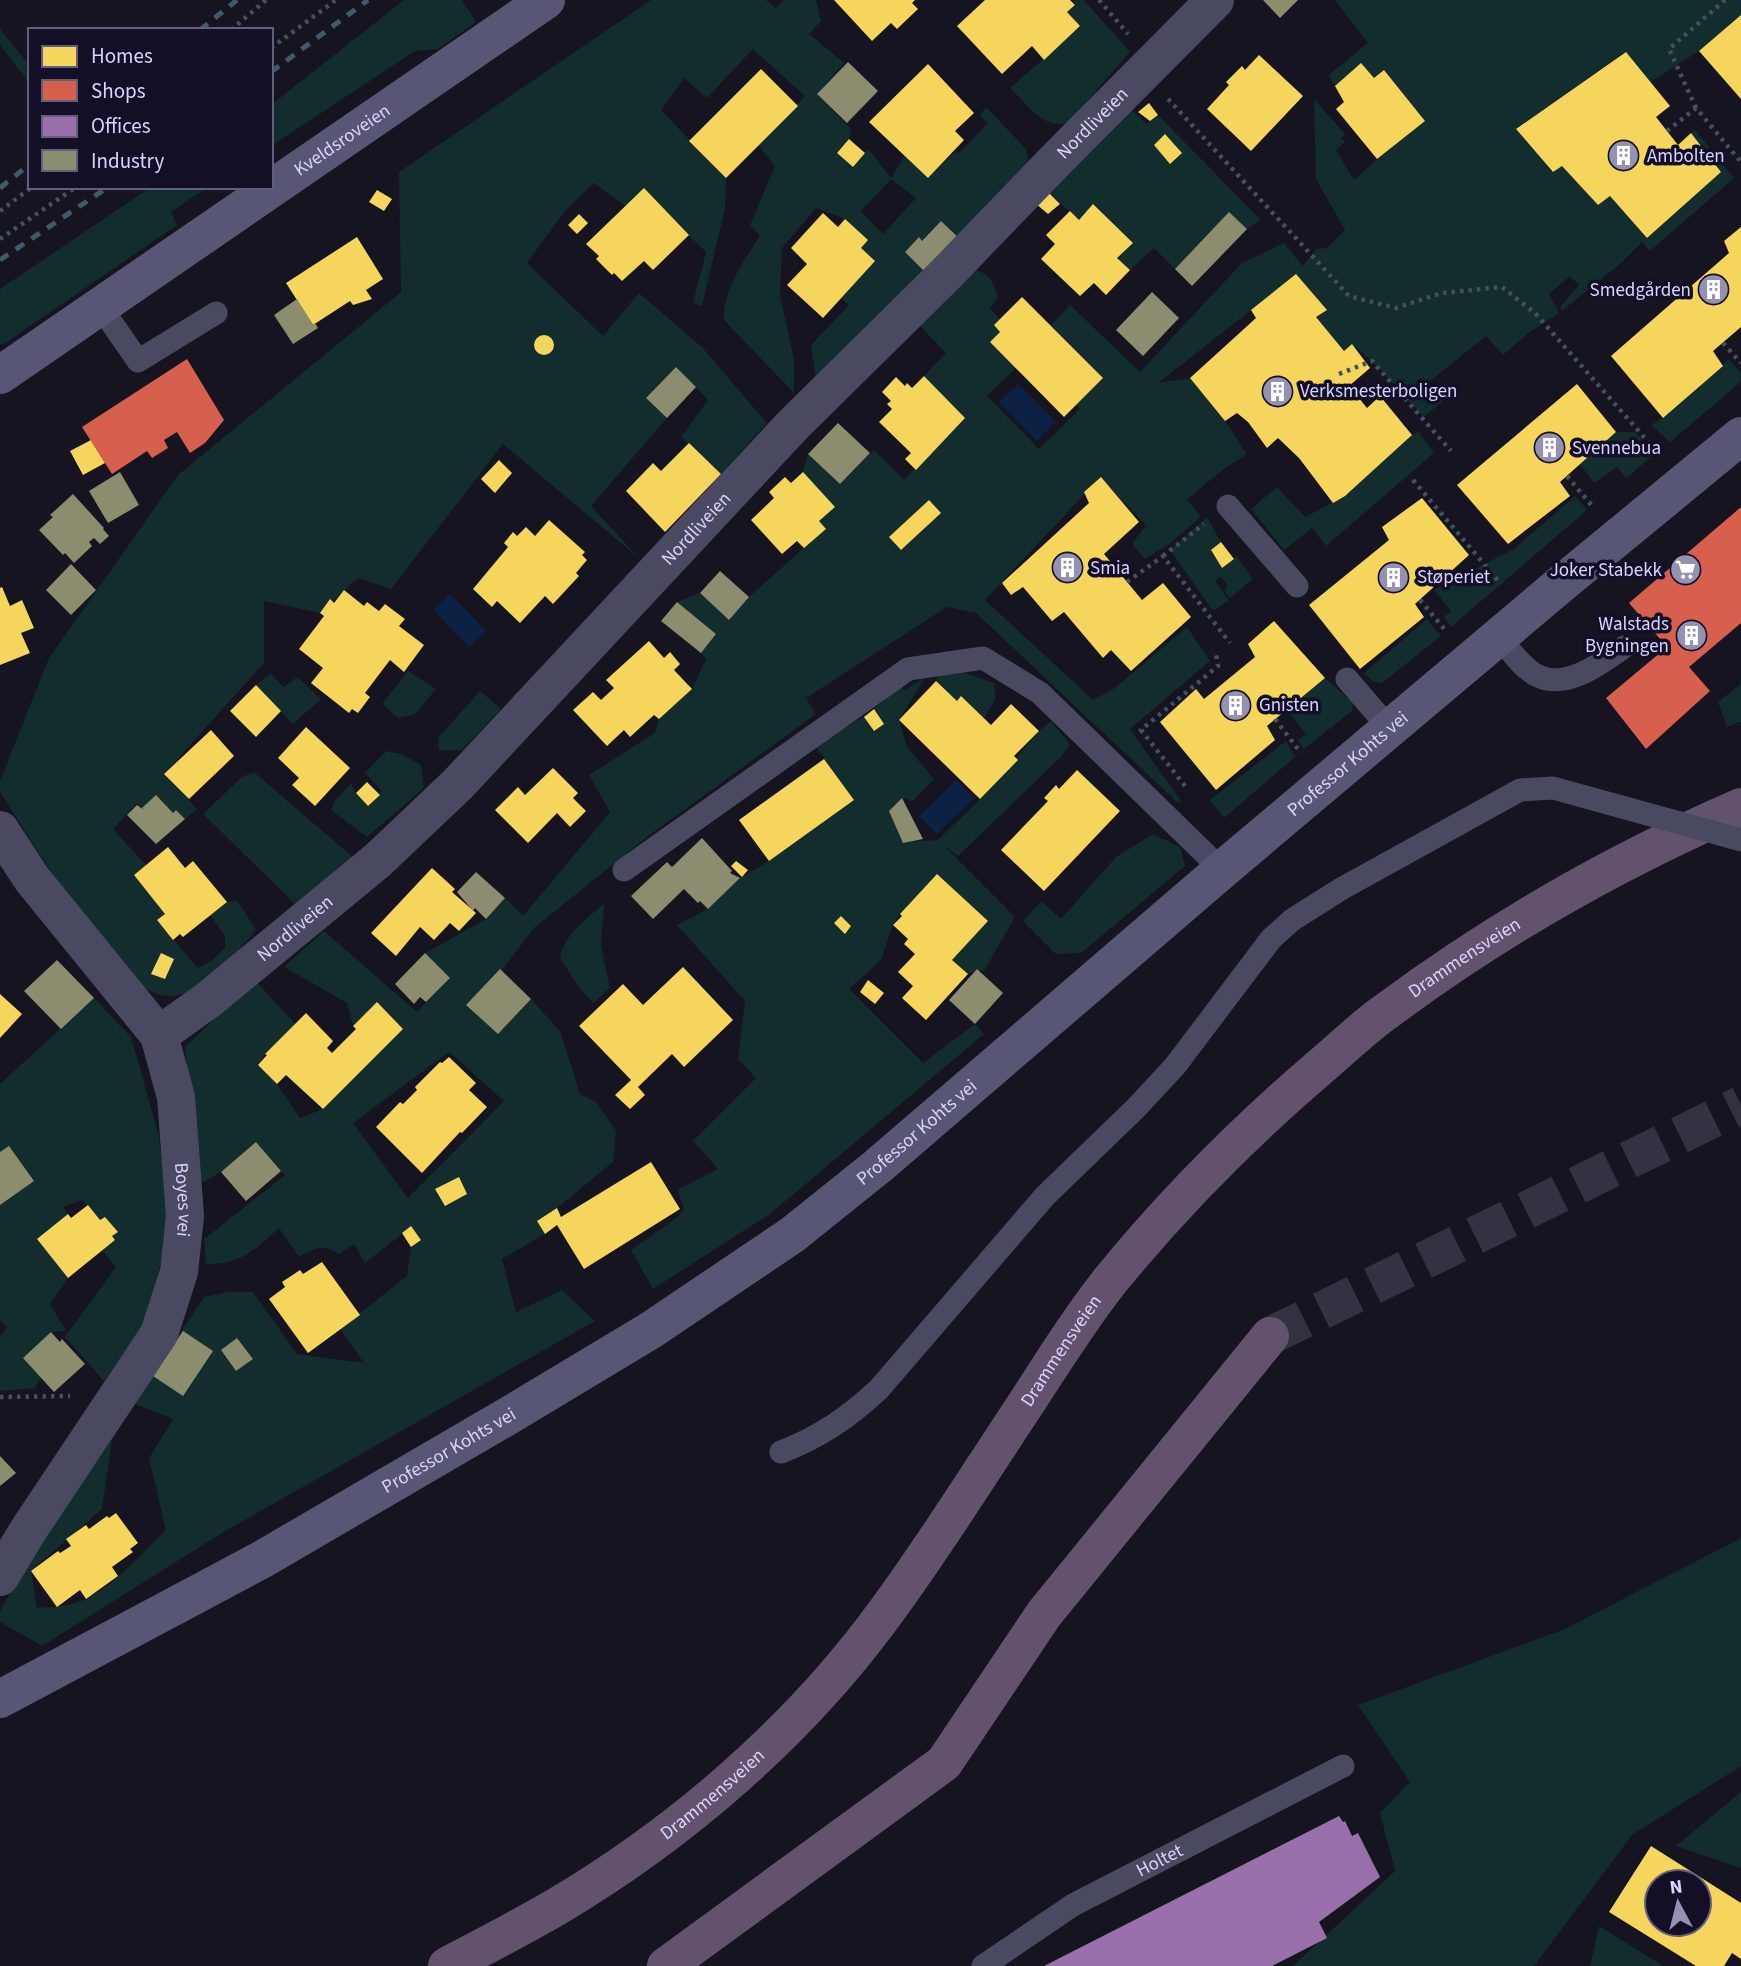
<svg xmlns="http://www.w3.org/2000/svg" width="1741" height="1966" viewBox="0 0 1741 1966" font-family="'Source Sans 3',sans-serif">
  <rect width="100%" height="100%" fill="#161421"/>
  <!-- green -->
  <path fill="#132c2d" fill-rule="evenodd" d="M404,0h58l14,22 -38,27 -23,2 -144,95v-41z
    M651,0h115l10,8 8,-8h32l5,21 -12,13 35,29 -27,31 34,35 -2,10 -12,14 16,14 15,-18 23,29 14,-23 23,23 28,-27 2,3 30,-31 -8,-8 6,-8 40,42 2,9 -2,8 -65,74 -20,-19 -19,20 -4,-3 -13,13 21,22 -109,112 -6,-40 38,-40 -8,-7 20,-50 6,-8 -22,-21 -29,-11 -34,40 -2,47 14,65v33l-70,-73c-1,-32 20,-58 36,-85l-10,-10 25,-59 -17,-21 47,-49 -52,-47 -46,49 -23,-20 -23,32 65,68 -1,31 -23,97 -9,-3 13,-51 -20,-19 -61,-27 -31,-23 -29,28 -38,52 76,73 36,-43 63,54 65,76 -46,51 -40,-37 27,-37 -32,-33 -30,31 21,20 -76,88 49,53 -137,-115 -112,145 -33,-11 -38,35 -56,-12v62l-100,111 33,35 -12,10 -9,-9 -3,3 -17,-18 -14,13 -5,-5 -24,26 33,36 -12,10 31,39 -8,7 41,47 13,-7 14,-13v-12l-15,-21 17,-13 11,-1 18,29c-15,19 -48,52 -70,62 -16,8 -33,3 -46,-8l-80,-98 -60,-94v-11l49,-123 129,-183 223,-183 -2,-120zM891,179l25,19 -33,36 -22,-23z
    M1074,0h10l46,52 -61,70c-24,10 -43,-19 -59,-34l70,-61 -13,-15 8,-7z
    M1335,0h406v15l-42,36 -49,31 -25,-30 -109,77 36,43 10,-6 36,39 12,-9 37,42 74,-66 -30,-39 4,-3 39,48 -84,73 -8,-9 -21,21 -59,48 -2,-4 19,-22 -9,-9 -21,18 10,19 -29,19 -27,23 -17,-19 -57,46 14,19 -19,16 -52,-56 -19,-16 -9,6 -28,-34 10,-7 -30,-35 -138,108 32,-5 35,43 22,33 -23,15 -37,30 14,18 -33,28 -23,14 -13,-15 14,-19 -46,-47 -115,122 108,100 22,-12 72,-61 23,34 -80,68 51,72 -3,2 -204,-192 -3,1 -24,-5 -141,91 10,16 -169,123 -113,91 -35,46 -1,59 33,-34 29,32 20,63 16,8 20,29 -3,31 -56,46 -20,13 8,13 -43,25 14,53 46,-22 33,31 -373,212 -180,113 -42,-24v-11l36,-63 76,-108 -10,69 -71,62 6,37c16,-1 34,-2 49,-9 29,-14 57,-47 80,-69l-17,-72 24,-39 -40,-16 71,-106 24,-5h25l44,62 67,9 -24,-34 67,-53 4,-29 10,-7 -10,-13 -46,36 -11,-19 -15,10c-16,-11 -24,-6 -40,3l-20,-29c-24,22 -39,37 -73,36l-2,-25 81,-64 -29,-33 -35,30 -22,12 -14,-137 70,-67 40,44 -30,30 -7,11 19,19 23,34 23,-9 80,-80 -26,-26 -24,23 -6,-23 -63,-36 40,-36 93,81 33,-34 -25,-25 61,-34 19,-21 18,18 87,-104 -21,-37 66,-42 4,-14 33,-30 14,-30 -5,-6 15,-19 -39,-32 23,-9 29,26 20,-22 76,-68 -6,-8 -16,-49 5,-18 32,30 34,-34 30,30 60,-62 -40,-42 22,-23 -26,-27 53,-56c16,2 20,12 25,26l-8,13 10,10 -6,6 6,7 -10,10 26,26 -29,28 52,53 41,-40 -4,-4 27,-27 -52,-53 19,-20 70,67 102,-109 42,-20 19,23 13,-17 11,-1 18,-18 -29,-51 -2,-80 31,35 -4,4 4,4 -9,8 18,30 69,-62 -39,-48 -10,8 -13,-15 -26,23 -6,-11 39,-32zM449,1052l55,49 -96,97 -55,-75zM238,1339l15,20 -17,12 -15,-21z
    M0,29l30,37v18l-30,-39z
    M1131,109l15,15 12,-9 103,105 -14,9 -18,-16 -54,56 -21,-21 -24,22 -13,-12 15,-16 -38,-38 -15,16 -32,-29z
    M151,187h57l-37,25 6,13 -173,119h-4v-55z
    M1729,359l12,14v9l-71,60 -19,-17 12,-7z
    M1419,432l15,21 -108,93 -14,-18 -28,22 -33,-41 26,-22 28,30 40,-21 67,-61z
    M1616,432h19l20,22 -29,24 -9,-11 -23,16 -14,-19z
    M1575,496l12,14 -136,117 -7,-10 7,-6 -17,-21 80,-41z
    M1207,517l14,25 -10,9 11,17 15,-12 16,23 -23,19 -6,-7 4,-5 -7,-9 -6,4 14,19 -16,11 -43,-61z
    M1427,619l14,17 -59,47 -8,-1 -10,-9z
    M940,669h14l40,14 2,15 -12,20 -22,-22 -5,5 -21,-20z
    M408,671l28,18 -22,26 -16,3 -16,-14z
    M271,674l13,13 13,-10 24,22 -28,25 -37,-39z
    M925,678l-26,42 8,27 27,32 -21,22 -11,-3 1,44 35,-2 42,-41 59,-68 12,-10 19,24 -10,13 -102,98 -14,-10 71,71 -31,54 -7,-1 -9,4 -16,-14 36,-39 -51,-47 -37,40 -7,11 -12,35 -32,29 74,74 52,-39 9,10 -214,180 -117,75 -22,-39 48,-34 5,-8 -7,-18 41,-21 -25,-28 63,-63 -18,-19 7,-58 -68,-76 31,-16 32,-31 29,-17 85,-61 -40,-56 50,-27 10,14v-22l15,-13 9,-13 6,7z
    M1325,678l28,25 -1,8 -48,38 -6,-9 8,-6 -19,-24z
    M1741,684v37l-14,6 -9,-25z
    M480,691l21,18 -39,41h-23l-1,-12z
    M1286,741l9,16 -71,61 -14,-18z
    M386,751l15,3 20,11 3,23 -57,49 -36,-27 3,-8 17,-19 5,10 12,13 14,-15 -17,-18z
    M254,772l101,87 -59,46 -93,-91 39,-37z
    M1153,834l27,13 5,19 -104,87 -25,1 -33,-33 18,-20 20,18 55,-62z
    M604,904l-3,42 9,42 -17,15 -13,-14 -20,-31c4,-23 26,-39 44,-54z
    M94,998l37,39 28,99 11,92 -24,92 -42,61 -39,-44 51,-70 -14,-17 13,-10 -3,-4 5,-4 -12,-15 -5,3 -18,-20 -19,7 5,7 -31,25 31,39 -18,26 16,27 -15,1 -10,46 -6,10 -35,3v-55l7,-9 -7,-7v-236z
    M1741,1538v228l-109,69 -98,131h-241l102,-95 -15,-58 30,-31 -52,-77 207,-76z
    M1741,1792v76l-65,-22z
    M1599,1926l64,40h-73z"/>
  <!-- water -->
  <path fill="#0d2144" d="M1018,384l38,38 -19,19 -38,-39z
    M450,594l36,37 -17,16 -36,-37z
    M956,780l18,18 -37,36 -18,-18z"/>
  <!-- homes -->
  <path fill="#f6d55c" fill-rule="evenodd" d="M834,0h81l-3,3 6,6 -21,20 -6,-6 -19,18z
    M985,0h85l5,5 -8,7 13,14 -36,34 -12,-14 -30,28 -45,-48z
    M1741,15v84l-42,-48z
    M1626,52l44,54 -14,11 22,28 13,-12 30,39 -74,66 -37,-42 -12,9 -36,-39 -9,6 -37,-43z
    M1259,55l44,41 -52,55 -44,-42 22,-24 -3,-3 16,-16 3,4z
    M1361,63l13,15 10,-8 41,51 -48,38 -41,-50 8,-7 -9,-16z
    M928,64l46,49 -19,18 9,9 -36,38 -59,-56z
    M761,69l37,37 -72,72 -37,-37z
    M1149,103l9,12 -8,6 -12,-9z
    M1165,134l17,19 -12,11 -16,-19z
    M849,139l16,14 -12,14 -16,-14z
    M644,188l45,47 -36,35 -9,-9 -22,20 -8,-8 -2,2 -16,-16 3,-3 -13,-12z
    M377,190l15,9 -8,12 -15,-9z
    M1047,191l13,13 -12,10 -13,-11z
    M1093,204l40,39 -16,15 13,12 -24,25 -12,-12 -14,13 -39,-37 14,-15 -9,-9 24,-24 9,9z
    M823,213l15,14 7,-8 23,21 -7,8 14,13 -52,57 -36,-33 20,-21 -16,-16z
    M579,214l9,9 -11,11 -9,-9z
    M1741,227v100l-28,24 10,15 -60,52 -52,-62 118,-103 -5,-12z
    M357,237l26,42 -17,11 6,9 -19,6 -3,-4 -37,24 -27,-42z
    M1296,274l31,36 -11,7 28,34 8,-7 18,24 -21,18 18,22 13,-12 32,39 -67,61 -12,7 -34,-45 -21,-20 -11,10 -19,-26 -11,-9 -12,8 -35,-43 66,-60 -5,-8z
    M1022,297l81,81 -39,39 -74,-75 10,-10 -6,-7z
    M534 345a10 10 0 1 1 20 0a10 10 0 1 1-20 0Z
    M924,376l41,42 -49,52 -11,-11 6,-6 -32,-31 13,-13 -5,-5 4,-3 -9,-9 14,-15 9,9 2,-3 5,5z
    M1577,384l39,48 -56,50 10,14 -62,48 -51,-59z
    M91,440l14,23 -22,12 -13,-24z
    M689,443l32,31 -56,58 -39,-41 27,-28 8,8z
    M499,460l13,13 -17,20 -14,-14z
    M803,472l32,35 -16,14 7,8 -22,19 -7,-7 -15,13 -31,-34 23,-22 -5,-6 16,-15 6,6z
    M1101,477l38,45 -35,32 38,46 21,-17 28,34 -60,54 -20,-21 -8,8 -39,-46 -12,9 -29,-34 -12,8 -9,-12 87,-80 -5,-11z
    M1422,498l47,57 -54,49 9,13 -64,52 -51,-64 80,-65 -7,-13z
    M929,500l12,13 -40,37 -12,-13z
    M549,520l36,32 -3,3 5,5 -11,13 3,3 -26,28 -8,-8 -25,27 -23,-22 -5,6 -19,-18 35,-42 -4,-4 9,-11 4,4 9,-9 9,9z
    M1221,542l13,17 -12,9 -11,-18z
    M2,587l8,19 12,-6 12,28 -13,5 9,20 -30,12v-77z
    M344,590l20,16 3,-4 12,9 6,-7 20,15 -6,7 25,19 -20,27 -14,-12 -25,33 5,4 -12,16 -6,-4 -3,4 -38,-30 12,-15 -24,-19 25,-33 -4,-3 10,-14 4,4z
    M1274,621l51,57 -58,48 8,14 -59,50 -56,-68 36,-33 8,10 51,-42 -7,-13z
    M649,641l15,17 6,-6 10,12 -6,6 18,19 -33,30 -5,-4 -24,22 -6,-7 -17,16 -34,-36 20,-18 8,8 13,-12 -8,-8z
    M936,681l21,20 4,-5 30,29 20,-21 28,27 -25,25 4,4 -38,39 -81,-79z
    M256,685l25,26 -25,26 -26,-26z
    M874,709l10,15 -10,7 -10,-14z
    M306,727l44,41 -35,38 -23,-21 7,-7 -21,-20z
    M211,730l23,26 -45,43 -25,-25z
    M824,759l30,41 -85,61 -30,-41z
    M553,768l25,25 -5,5 13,13 -16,16 -13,-14 -29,30 -33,-33 23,-23 7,8z
    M1077,770l43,41 -76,80 -43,-41 47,-49 -4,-3 12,-13 3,4z
    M367,782l13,13 -12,11 -12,-13z
    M168,847l17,21 8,-7 34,41 -44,35 -3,-3 -7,6 -16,-20 8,-6 -31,-39z
    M736,861l12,9 -6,7 -11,-11z
    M432,868l23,21 -3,3 24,21 -17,18 -9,-8 -16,17 -14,-13 -24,29 -25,-23z
    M937,874l51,47 -36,39 16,14 -42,46 -24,-22 11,-12 -15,-14 17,-18 -11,-10 4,-5 -15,-14 9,-9 -2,-2z
    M841,916l10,10 -6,8 -11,-11z
    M161,953l13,6 -9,20 -14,-5z
    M683,967l50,53 -49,47 -12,-13 -34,33 7,8 -15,14 -15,-14 16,-15 -52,-54 44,-42 20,21z
    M868,980l16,13 -9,11 -15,-12z
    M0,994l22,20 -22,24z
    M377,1002l26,27 -80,80 -37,-34 -9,9 -19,-19 9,-10 -2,-1 41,-41 27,28 -6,7 5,5 24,-24 -3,-3z
    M449,1057l27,26 -7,7 18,17 -25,26 -2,-1 -38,41 -46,-46 24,-25 3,2 14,-14 -2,-3 25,-25 2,1z
    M651,1162l29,47 -96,60 -27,-44 -12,9 -8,-13 20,-13 4,9z
    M459,1177l8,17 -22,12 -10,-17z
    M88,1205l12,15 5,-3 13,15 -6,4 3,4 -47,38 -31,-39 31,-25 3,4z
    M411,1226l10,14 -10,7 -9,-14z
    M322,1262l38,53 -52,38 -39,-54 16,-12 -3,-5 18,-12 3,4z
    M116,1513l22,30 -8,6 3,3 -21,15 6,9 -32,23 -6,-9 -23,17 -26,-36 27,-20 2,2 11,-7 -5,-7 20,-14 3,4 18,-13 2,2z
    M1651,1846l90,57v56l-9,-6 -8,13h-28l-87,-54zM1657,1882h42v42h-42z"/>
  <!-- shops -->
  <path fill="#d6604d" d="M187,359l37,61 -19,23 -15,10 -13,-21 -13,8 4,8 -16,10 -5,-7 -35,23 -30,-47z
    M1741,507v116l-52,44 21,24 -64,58 -40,-51 61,-51 -38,-44z"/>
  <!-- offices -->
  <path fill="#9970ab" d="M1339,1816l4,6 2,-1 7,15 6,-3 22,44 -61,45 8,16 -55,28h-228z"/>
  <!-- industry -->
  <path fill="#8c8c6e" d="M1263,0h35l-18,18z
    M848,62l30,29 -31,32 -30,-29z
    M1229,212l18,17 -55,57 -17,-17z
    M941,221l20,19 -35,33 -21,-21 14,-15 3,4z
    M1152,292l27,26 -36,38 -27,-26z
    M297,299l16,26 2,-2 3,5 -25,16 -19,-29z
    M676,367l20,20 -29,31 -21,-20z
    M838,423l32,30 -30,31 -32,-30z
    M120,472l19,33 -31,18 -19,-32z
    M73,494l31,34 -1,1 6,7 -9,8 -6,-6 -5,4 3,4 -18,17 -9,-10 -2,2 -24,-25 14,-13 -3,-2z
    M71,564l25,26 -25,25 -25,-25z
    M720,571l29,26 -20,23 -29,-27z
    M677,602l39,32 -15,19 -40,-32z
    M156,795l17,18 3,-3 9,9 -29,25 -29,-29 10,-10 7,5 -2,-2z
    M902,798l21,41 -20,4 -14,-32z
    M702,838l30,33 -2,2 10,5 -32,31 -8,-8 -2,2 -14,-14 -31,30 -22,-23 36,-34 5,5z
    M476,872l29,26 -19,21 -11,-11 -2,3 -16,-19z
    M425,953l25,25 -24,24 -6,-5 -6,7 -19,-20z
    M57,960l37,38 -33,31 -37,-38z
    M500,969l31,30 -33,35 -32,-29z
    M977,969l26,24 -28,31 -26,-24z
    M256,1142l25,29 -35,30 -25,-29z
    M9,1146l25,35 -34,24v-53z
    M183,1331l30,20 -30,45 -30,-20z
    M51,1332l9,10 2,-3 23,25 -31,28 -31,-34z
    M237,1338l16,21 -17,12 -15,-21z
    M0,1456l16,17 -16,13z"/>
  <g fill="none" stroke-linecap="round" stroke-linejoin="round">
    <!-- trunk-tunnel -->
    <path stroke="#333142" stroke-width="38" stroke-dasharray="38 19" stroke-linecap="butt" d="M1270,1336l471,-231"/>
    <!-- path -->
    <path stroke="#44505f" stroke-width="4.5" stroke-dasharray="3.5 5" stroke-linecap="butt" d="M1099,0l29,34
      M231,30l35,-30
      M271,48l65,-48
      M1168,99l181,197 47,12 46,-15 60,-6 33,26 123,140
      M1696,108l-27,-59 56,-49
      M1667,131l29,-23 45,54
      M0,211l32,-24
      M0,239l76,-52
      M1723,343l18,20
      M1339,374l33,-13 79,90
      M1567,476l26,31
      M1413,480l88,104
      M1163,556l41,-32
      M1127,582l36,-26 67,87
      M1420,600l26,31
      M1275,719l26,34
      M1185,786l-44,-56 77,-64 -2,-12
      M0,1397l70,-1"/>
    <!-- service -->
    <g stroke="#4a4962" stroke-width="23">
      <path d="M100,306l38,55 78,-48"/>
      <path d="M1228,506l69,80"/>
      <path d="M1499,637c11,13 24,32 39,39 30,14 64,-14 86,-29"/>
      <path d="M1347,679l43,50"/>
      <path d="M624,870l284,-201 75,-11 57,35 182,177"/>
      <path d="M781,1452c39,-15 68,-35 98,-63l166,-193 91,-88 39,-42 96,-127 21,-19 49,-31"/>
      <path id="s1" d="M983,1966l90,-61 270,-139"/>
    </g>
    <!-- minor -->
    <g stroke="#4a4962" stroke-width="38">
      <path id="s2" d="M0,830l32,49 127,156 17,62 9,119 -6,56 -20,62 -130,195 -29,48"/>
      <path id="s3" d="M159,1035l49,-35 170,-140 80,-76 335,-359 153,-151 110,-114 159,-160"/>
    </g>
    <!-- secondary -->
    <g stroke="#575674" stroke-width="38">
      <path id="s4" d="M0,375l546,-375"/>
      <path id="s5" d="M0,1699l261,-139 247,-144 143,-86 141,-95 86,-69 344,-296 339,-286 180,-148"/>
    </g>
    <!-- trunk -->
    <g stroke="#62526e" stroke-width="38">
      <path id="s6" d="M447,1966c36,-19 73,-38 109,-59 125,-74 243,-176 329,-294 51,-69 96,-142 144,-214 25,-39 51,-80 80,-117 65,-80 139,-154 218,-221 20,-17 39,-36 61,-51 109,-81 229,-149 353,-203"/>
      <path d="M666,1966l278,-203 100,-149 226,-278"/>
    </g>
    <!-- rail -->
    <path stroke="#43596b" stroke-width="5" stroke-dasharray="10 9" stroke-linecap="butt" d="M200,30l37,-30
      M271,72l97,-72
      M0,188l30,-24
      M0,260l108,-73"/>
    <!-- service-bridge -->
    <path stroke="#4a4962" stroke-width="23" d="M1341,889l179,-99 33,-2 188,52"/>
  </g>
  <!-- icons -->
  <defs>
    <symbol id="building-disc" viewBox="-11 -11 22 22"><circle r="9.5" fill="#9591b1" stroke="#130f26"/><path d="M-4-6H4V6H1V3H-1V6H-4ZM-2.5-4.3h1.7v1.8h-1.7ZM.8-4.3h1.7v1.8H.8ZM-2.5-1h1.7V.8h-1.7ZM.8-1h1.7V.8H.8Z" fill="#fff"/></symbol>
    <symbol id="supermarket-disc" viewBox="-11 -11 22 22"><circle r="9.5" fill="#9591b1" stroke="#130f26"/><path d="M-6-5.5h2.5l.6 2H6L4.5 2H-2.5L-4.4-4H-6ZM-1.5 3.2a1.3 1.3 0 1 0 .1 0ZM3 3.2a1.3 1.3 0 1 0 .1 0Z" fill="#fff"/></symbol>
  </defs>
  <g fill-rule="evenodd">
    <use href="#building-disc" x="1606" y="138" width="35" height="35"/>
    <use href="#building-disc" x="1696" y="272" width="35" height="35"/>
    <use href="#building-disc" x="1260" y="374" width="35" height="35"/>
    <use href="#building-disc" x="1532" y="430" width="35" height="35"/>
    <use href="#building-disc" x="1050" y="550" width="35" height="35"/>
    <use href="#supermarket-disc" x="1668" y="552" width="35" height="35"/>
    <use href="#building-disc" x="1376" y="560" width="35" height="35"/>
    <use href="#building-disc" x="1674" y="618" width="35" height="35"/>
    <use href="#building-disc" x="1218" y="688" width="35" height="35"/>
  </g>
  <g text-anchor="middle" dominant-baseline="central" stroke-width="7" stroke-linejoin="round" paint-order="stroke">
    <!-- street labels -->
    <g font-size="19" fill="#d9d4ff" stroke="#130f26">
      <text stroke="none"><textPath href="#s3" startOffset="1307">Nordliveien</textPath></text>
      <text stroke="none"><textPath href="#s4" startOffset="415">Kveldsroveien</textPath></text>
      <text stroke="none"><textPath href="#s3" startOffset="740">Nordliveien</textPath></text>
      <text stroke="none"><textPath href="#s5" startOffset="1647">Professor Kohts vei</textPath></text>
      <text stroke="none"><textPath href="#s3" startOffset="173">Nordliveien</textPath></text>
      <text stroke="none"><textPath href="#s6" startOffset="1451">Drammensveien</textPath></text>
      <text stroke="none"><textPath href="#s5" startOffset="1080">Professor Kohts vei</textPath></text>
      <text stroke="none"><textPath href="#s2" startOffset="427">Boyes vei</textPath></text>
      <text stroke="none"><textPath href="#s6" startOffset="884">Drammensveien</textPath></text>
      <text stroke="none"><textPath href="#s5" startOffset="513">Professor Kohts vei</textPath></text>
      <text stroke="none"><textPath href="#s6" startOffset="317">Drammensveien</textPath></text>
      <text stroke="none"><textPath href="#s1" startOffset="206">Holtet</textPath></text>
    </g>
    <!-- poi labels -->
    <g font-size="19" fill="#d9d4ff" stroke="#130f26" text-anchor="start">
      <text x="1647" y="156">Ambolten</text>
      <text x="1691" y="290" text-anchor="end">Smedgården</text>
      <text x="1300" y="391">Verksmesterboligen</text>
      <text x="1572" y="448">Svennebua</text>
      <text x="1090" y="568">Smia</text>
      <text x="1662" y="570" text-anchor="end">Joker Stabekk</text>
      <text x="1417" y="577">Støperiet</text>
      <text x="1669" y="624" text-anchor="end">Walstads<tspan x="1669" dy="22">Bygningen</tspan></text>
      <text x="1259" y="705">Gnisten</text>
    </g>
  </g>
  <!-- legend -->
  <rect x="28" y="28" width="245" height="161" fill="#130f26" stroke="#625e7d" stroke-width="2"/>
  <rect x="42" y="46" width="35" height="21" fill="#f6d55c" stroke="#625e7d" stroke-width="2"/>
  <text x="91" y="63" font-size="21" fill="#d9d4ff">Homes</text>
  <rect x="42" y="80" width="35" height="21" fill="#d6604d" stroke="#625e7d" stroke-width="2"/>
  <text x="91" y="98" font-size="21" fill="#d9d4ff">Shops</text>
  <rect x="42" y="116" width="35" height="21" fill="#9970ab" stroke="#625e7d" stroke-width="2"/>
  <text x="91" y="133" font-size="21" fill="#d9d4ff">Offices</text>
  <rect x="42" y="150" width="35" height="21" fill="#8c8c6e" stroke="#625e7d" stroke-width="2"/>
  <text x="91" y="168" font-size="21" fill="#d9d4ff">Industry</text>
  <!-- north arrow -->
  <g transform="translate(1678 1903) rotate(353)"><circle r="33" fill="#130f26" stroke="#625e7d" stroke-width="2"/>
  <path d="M0-5L12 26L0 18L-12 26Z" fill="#9591b1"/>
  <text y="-10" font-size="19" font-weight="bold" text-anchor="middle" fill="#d9d4ff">N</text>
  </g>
</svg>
